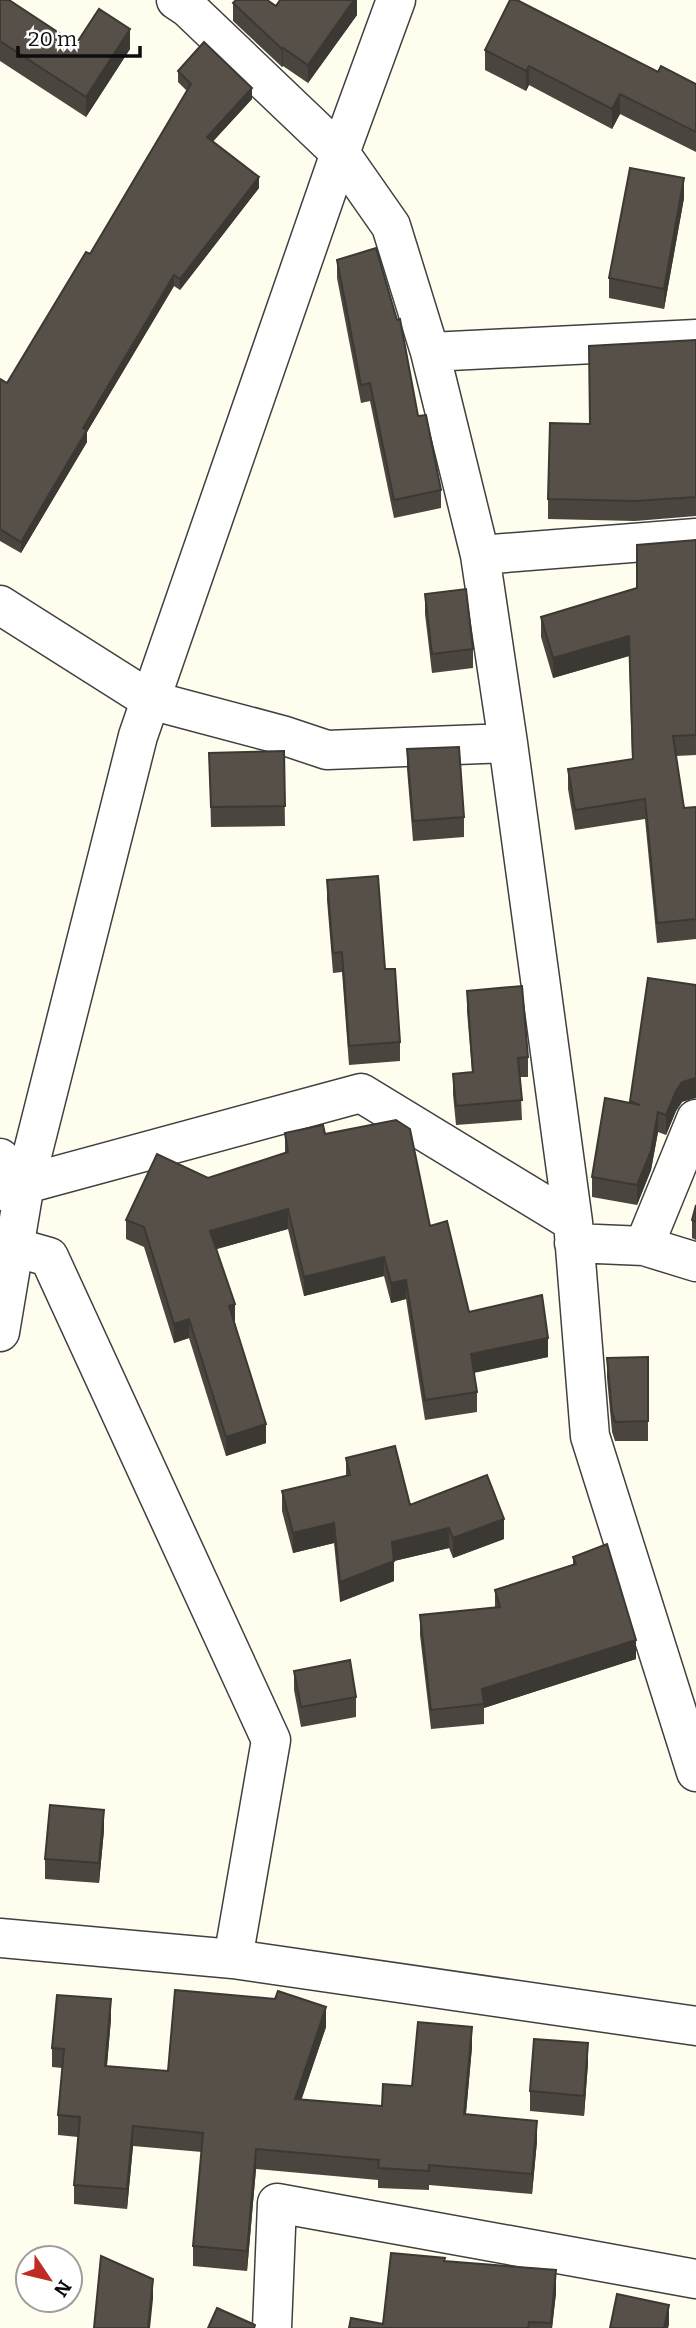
<svg xmlns="http://www.w3.org/2000/svg" width="696" height="2328" viewBox="0 0 696 2328" font-family="Bitter,serif">
  <rect width="100%" height="100%" fill="#fffdee"/>
  <g fill="none" stroke-linecap="round" stroke-linejoin="round">
    <defs>
      <path id="minor" d="M176,0l12,8 152,145 51,73 39,126 50,203 28,188 65,479 17,214 106,336
        M340,153l56,-153
        M430,352l266,-13
        M480,555l216,-17
        M0,605l150,95 132,35 45,15 181,-7
        M0,1158l25,25
        M0,1191l361,-98 212,129
        M574,1243l70,3 52,16
        M644,1246l52,-127
        M14,1247l35,10 222,483 -38,219
        M0,1938l233,21 463,67
        M272,2328l5,-125 419,76"/>
      <path id="tertiary" d="M0,1332l25,-149 113,-447 202,-583"/>
    </defs>
    <!-- minor casing -->
    <use href="#minor" stroke="#404040" stroke-width="41"/>
    <!-- tertiary casing -->
    <use href="#tertiary" stroke="#404040" stroke-width="41"/>
    <!-- minor -->
    <use href="#minor" stroke="#fff" stroke-width="38"/>
    <!-- tertiary -->
    <use href="#tertiary" stroke="#fff" stroke-width="38"/>
  </g>
  <!-- wall -->
  <path fill="#4a453f" d="M0,0l76,44 54,5 -44,68 -86,-56z
    M357,0v15l-49,68 -25,-17 -1,1 -49,-46v-18l43,3z
    M485,50l173,22 38,12v68l-76,-38 -8,15 -83,-44 -3,6 -41,-21z
    M178,71l74,28 -39,42 46,47 -79,102 -6,-4 -87,146v10l-66,111 -21,-12v-162l7,4 83,-129 97,-163 -9,-9z
    M684,198l-20,111 -55,-11v-20z
    M337,260l81,156 23,74v18l-47,10 -24,-117 -9,2 -24,-125z
    M696,340v176l-61,5 -87,-2v-20l42,-75z
    M696,540v215l-20,1 8,52 12,-1v132l-39,4 -12,-124 -70,11 -7,-41v-20l64,-10 -3,-103 -76,22 -12,-41v-20l96,-29z
    M425,594l48,55v19l-41,5 -7,-59z
    M407,749l57,68v20l-51,4 -6,-72z
    M284,751l1,75 -74,1 -2,-74z
    M327,880l58,89 15,73v19l-51,4 -7,-93 -9,1 -6,-73z
    M648,978l34,124 -6,9 -10,24 -8,-3 -7,38 -14,35 -45,-8v-20l38,-74z
    M467,991l61,66v20h-8l2,43 -66,5 -3,-31v-20l19,-2 -5,-61z
    M285,1133l40,1 105,92 39,86 79,45 -74,16 3,19v20l-52,8 -19,-121 -15,4 -7,-27 -80,20 -16,-67 -72,20 50,194 -40,13 -37,-118 -15,5 -30,-96 -18,-8v-19l82,-42 77,-25z
    M696,1205v35l-4,-2v-18z
    M648,1357v84h-33l-3,-9 -5,-54v-20z
    M346,1458l64,47 94,34 -51,19 -4,-10 -55,13v20l-54,21 -6,-59 -41,10 -11,-42v-20l64,-15z
    M573,1557l63,102 -152,49v16l-53,5 -11,-94v-20l75,-8v-17l78,-25z
    M294,1671l62,26v20l-55,10 -7,-37z
    M104,1830l-5,53 -54,-4v-20z
    M111,2019l-4,47 61,5 158,-44 -25,73 81,6 90,-59 -6,67 71,27 -5,53 -103,-9v5l-51,-2v-8l-122,-11 -9,102 -54,-5v-20l9,-94 -69,-6 -6,63 -53,-5v-19l4,-48 -20,-2v-20l4,-47 -10,-1v-19z
    M588,2063l-4,53 -54,-5v-20z
    M445,2261l111,32 -4,35h-203l34,-4z"/>
  <!-- shaded-wall -->
  <path fill="#3c3833" d="M354,0h3v15l-49,68v-18z
    M130,29v20l-44,68v-20z
    M283,48v18l-1,1v-18z
    M529,66v19l-3,6v-20z
    M252,88v11l-45,49v-11z
    M620,94v20l-8,15v-20z
    M259,177v11l-79,102v-11z
    M684,178v20l-20,111v-20z
    M174,275v11l-87,146v10l-66,111v-11l62,-114z
    M629,636v20l-76,22v-20z
    M696,1078v20l-14,4 -6,9 -10,24v-20l10,-24 6,-9z
    M658,1112v20l-7,38 -14,35v-20z
    M288,1209v20l-78,22v-20z
    M384,1257v19l-80,20v-19z
    M406,1280v19l-15,4v-20z
    M235,1304v19l-6,-17z
    M189,1319v19l-15,5v-19z
    M548,1338v19l-77,16v-19z
    M266,1424v19l-40,13v-19z
    M504,1519v20l-51,19v-20z
    M334,1523v20l-41,10v-20z
    M449,1528v20l-55,13v20l-54,21v-20l52,-40z
    M636,1640v19l-152,49 -2,-19z
    M104,1810v20l-5,53v-20z
    M111,1999v20l-6,67v-20z
    M326,2007v20l-31,92v-20z
    M472,2027v20l-8,87v-20z
    M588,2043v20l-4,53v-20z
    M537,2121v20l-5,53v-20z
    M133,2126v20l-6,63v-20z
    M256,2149v20l-9,102v-20z
    M556,2270v23l-4,35h-1z
    M153,2279v20l-3,29h-2z
    M669,2305v20l-1,3h-4z"/>
  <!-- building -->
  <path fill="#565049" stroke="#3c3833" stroke-width="2" d="M0,0h9l67,44 23,-35 31,20 -44,68 -86,-56z
    M236,0h31l9,6 4,-6h74l-46,65 -25,-17 -1,1 -49,-46z
    M510,0h7l141,72 3,-6 35,18v48l-76,-38 -8,15 -83,-43 -3,5 -41,-21z
    M204,42l48,46 -45,49 52,40 -79,102 -6,-4 -91,153 4,2 -66,112 -21,-13v-150l7,4 79,-131 4,2 101,-170 -13,-13z
    M630,168l54,10 -20,111 -55,-11z
    M376,248l21,72 3,-1 18,97 8,-1 15,75 -47,10 -24,-117 -9,2 -24,-125z
    M696,340v157l-61,4 -87,-2 2,-76 40,1 -1,-78z
    M696,540v195l-23,1 11,72 12,-1v112l-39,4 -12,-124 -70,11 -7,-41 65,-10 -4,-123 -76,22 -12,-41 96,-29v-43z
    M466,589l7,60 -41,5 -7,-60z
    M459,747l5,70 -51,4 -6,-72z
    M284,751l1,55 -74,1 -2,-54z
    M378,876l7,93h10l5,73 -51,4 -7,-94 -9,1 -6,-73z
    M648,978l48,7v93l-14,4 -6,9 -10,24 -8,-3 -7,39 -14,34 -45,-8 13,-79 35,7 -10,-4z
    M522,986l6,71 -10,1 4,42 -66,6 -3,-32 20,-2 -6,-81z
    M396,1120l14,9 20,97 17,-5 22,91 73,-17 6,43 -77,16 6,38 -52,8 -19,-120 -15,3 -7,-26 -80,20 -16,-68 -78,22 25,73 -6,2 37,118 -40,13 -37,-118 -15,5 -30,-97 -18,-7 31,-66 51,24 80,-26 -3,-19 38,-8 2,9z
    M696,1205v17l-4,-2z
    M648,1357v64l-33,1 -3,-10 -5,-54z
    M395,1446l15,59 77,-30 17,44 -51,19 -4,-10 -57,14 2,19 -54,21 -6,-59 -41,10 -11,-42 68,-16 -4,-17z
    M607,1544l29,96 -154,49 2,15 -53,6 -11,-95 80,-8 -5,-17 81,-26 -3,-7z
    M350,1660l6,37 -55,10 -7,-36z
    M50,1805l54,5 -5,53 -54,-4z
    M175,1990l100,9 3,-8 48,16 -31,92 87,7 1,-22 29,2 6,-64 54,5 -8,87 73,7 -5,53 -103,-9v6l-51,-3 1,-8 -123,-11 -9,102 -54,-5 10,-113 -70,-7 -6,63 -53,-4 6,-68 -22,-2 6,-66 -12,-1 5,-53 54,4 -6,67 63,5z
    M534,2039l54,4 -4,53 -54,-5z
    M391,2253l54,5 -1,3 112,9 -5,53 -22,-1 -1,6h-179l2,-10 32,6z
    M101,2256l52,23 -5,49h-54z
    M617,2294l52,11 -5,23h-54z
    M217,2308l38,17 -1,3h-46z"/>
  <!-- north arrow -->
  <g transform="translate(49 2279) rotate(125)"><circle r="33" fill="#ffffff" stroke="#9e9e9e" stroke-width="2"/>
  <path d="M0-5L12 26L0 18L-12 26Z" fill="#bf2c24"/>
  <text y="-10" font-size="19" font-weight="bold" text-anchor="middle" fill="#0d0d0d">N</text>
  </g>
  <!-- scale -->
  <path d="M18 46v10h122v-10" fill="none" stroke="#0d0d0d" stroke-width="3.5"/>
  <text x="28" y="46" font-size="21" fill="#0d0d0d" stroke="#ffffff" stroke-width="5" paint-order="stroke">20 m</text>
</svg>
